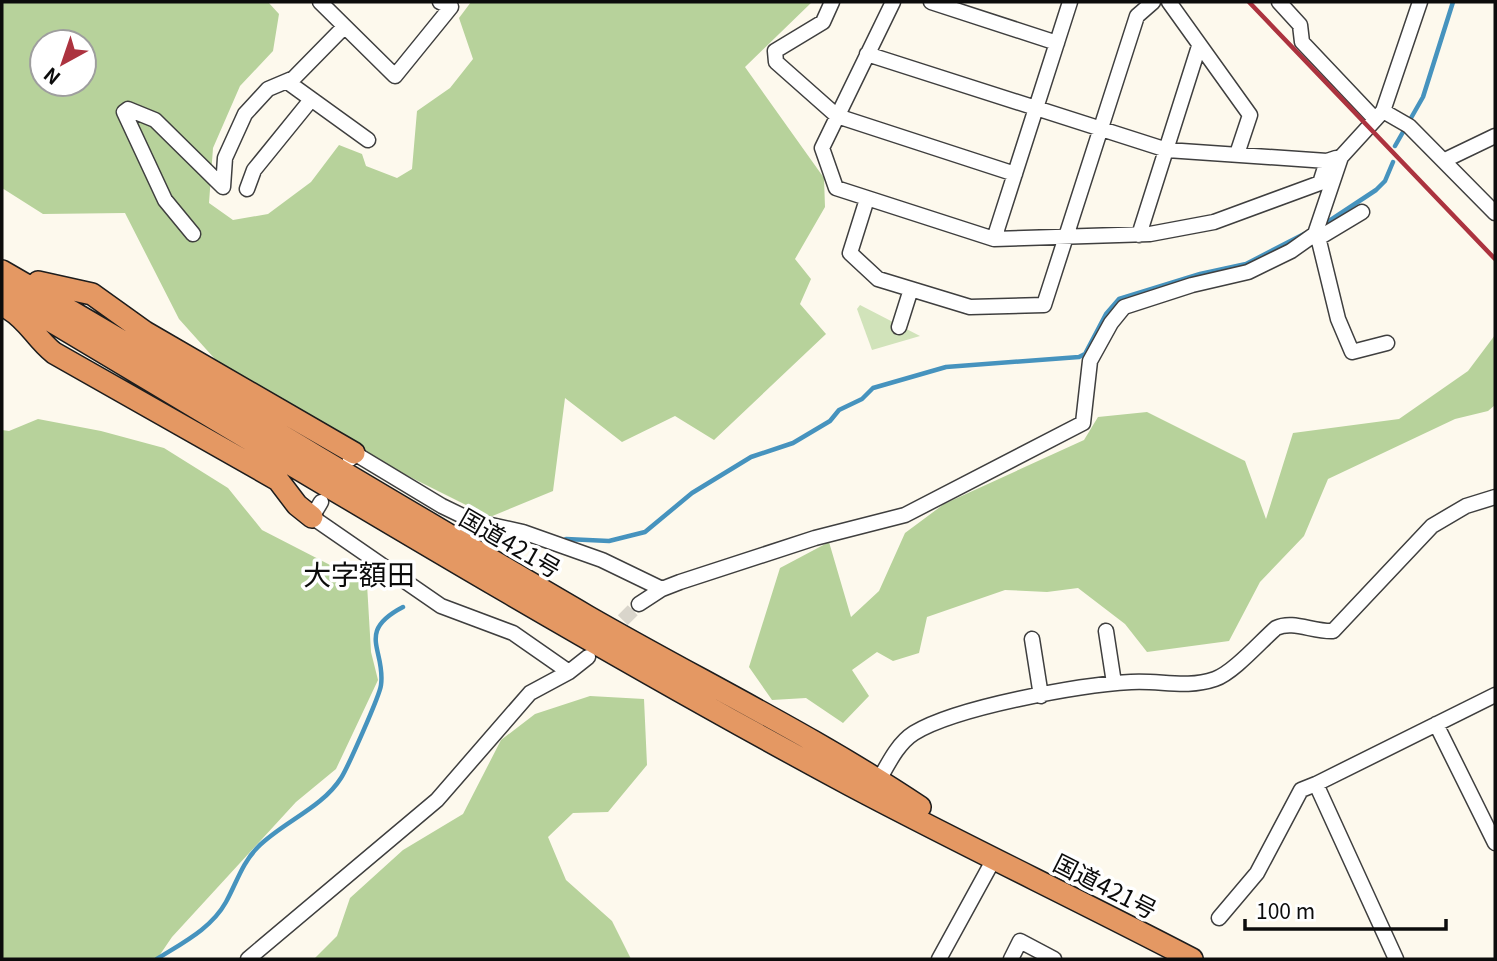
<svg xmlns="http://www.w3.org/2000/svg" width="1497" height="961" viewBox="0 0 1497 961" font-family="Georgia,'Noto Sans JP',serif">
  <rect width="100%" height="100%" fill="#fdf9ed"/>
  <!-- green -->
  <path fill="#d1e3ba" d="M860,305l60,31 -48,14 -15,-41z"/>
  <!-- forest -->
  <path fill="#b7d29b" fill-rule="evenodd" d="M2,2h266l11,12 -6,37 -33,35 -27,62 -4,55 24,17 35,-6 43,-32 28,-37 23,9 4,12 31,12 15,-9 5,-58 33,-23 23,-29 -14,-41 12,-16h341l-67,65 79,111 1,29 -30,52 16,20 -11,25 26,30 -112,106 -39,-24 -53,26 -57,-44 -12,93 -63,26 -136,-68 -123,-72 -52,-58 -54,-106 -82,1 -41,-26zM42,42h42v42h-42z
    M1495,335v70l-7,6 -33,8 -127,60 -24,57 -44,46 -31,59 -82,11 -22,-28 -47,-36 -31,4 -42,-2 -78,27 -8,36 -26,8 -16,-9 -25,18 17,26 -26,27 -37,-25 -34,2 -23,-33 31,-99 49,-26 22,75 28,-26 26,-58 39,-29 140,-64 14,-23 49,-5 98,49 21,58 27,-86 106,-14 69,-48z
    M38,419l63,12 63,17 64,40 34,42 105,54 4,68 7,28 -42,89 -40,33 -124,135 -15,22h-155v-529l7,1z
    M590,696l54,3 3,66 -39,47 -35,1 -25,24 18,43 46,41 19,38h-317l23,-23 13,-38 53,-48 60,-36 38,-74 34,-26z"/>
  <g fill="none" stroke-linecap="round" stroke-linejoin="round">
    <!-- stream -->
    <path stroke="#4693be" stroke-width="4.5" d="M1395,146l28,-49 30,-95
      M1320,227l56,-37 9,-9 8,-19
      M566,539l43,2 36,-9 47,-39 59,-36 42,-14 37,-22 9,-11 23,-11 11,-11 73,-21 133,-10 6,-3 21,-40 13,-15 81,-25 46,-10 60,-31
      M157,959c25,-16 54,-30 69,-57 11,-20 16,-39 32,-55 25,-25 64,-39 83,-69 6,-9 39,-83 40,-93 5,-35 -26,-53 22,-78"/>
    <!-- minor-tunnel -->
    <path stroke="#d9d5cb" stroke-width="14" stroke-dasharray="14 7" stroke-linecap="butt" d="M608,635l31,-31"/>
    <defs>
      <path id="minor" d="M320,2l75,74 56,-69 -11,-5
        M832,2l-9,20 -48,29 1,11 61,54 178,58
        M893,2l-71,146 14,40 158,51 156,-5 64,-12 106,-39 7,-22
        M931,2l126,41
        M1169,2l81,113 -13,39
        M1279,2l21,23 2,17 72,76
        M344,27l-55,56 79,57
        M867,54l300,96 160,11 9,-3
        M1383,111l26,15 86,87
        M1445,160l50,-24
        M247,189l7,-19 56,-69
        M867,199l-17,54 28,26 92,28 74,-2 93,-289 16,-14
        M193,234l-28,-34 -41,-88 4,-3 27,11 68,67 2,-29 20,-44 23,-25 26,-11
        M1139,235l60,-189
        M1314,235l5,6 19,78 14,33 35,-9
        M994,239l76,-237
        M1317,239l45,-27
        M899,327l12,-38
        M350,459l4,-6 88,53 31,15 50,11 79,28 60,29
        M321,502l-9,15 129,89 72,27 56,39
        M639,604l23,-15 18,-7 135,-44 90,-23 178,-92 7,-62 21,-38 13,-16 68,-22 56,-13 43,-21 24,-17 26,-77 42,-46 37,-109
        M1106,631l8,52
        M1032,639l9,57
        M1436,724l59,119
        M879,780c9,-16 19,-37 35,-47 43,-26 165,-48 217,-51 29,-2 55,7 84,-3 18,-6 46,-38 61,-51 17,-8 37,4 57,3l99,-105 34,-20 29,-9
        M1219,918l38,-45 44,-83 15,-6
        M248,959l189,-159 93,-107 39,-21 19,-15
        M939,959l56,-102
        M1011,959l9,-18 34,18
        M1396,959l-80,-175 179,-89"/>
      <path id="highway" d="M2,271c196,113 389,231 585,345 111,64 227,120 333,191
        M38,282l54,12 53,38 209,121
        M2,292c281,167 560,338 848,493 113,60 229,115 342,174
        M9,309c20,12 27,30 45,44l224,127 19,25 15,12"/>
    </defs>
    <!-- minor casing -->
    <use href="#minor" stroke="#3f3f3f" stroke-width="17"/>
    <!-- highway casing -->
    <use href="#highway" stroke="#1d1d1d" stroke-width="24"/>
    <!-- minor -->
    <use href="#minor" stroke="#fff" stroke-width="14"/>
    <!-- highway -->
    <use href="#highway" stroke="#e49863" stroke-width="21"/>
    <!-- rail -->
    <path stroke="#ac333f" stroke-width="4.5" d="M1249,2l246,257"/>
  </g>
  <g text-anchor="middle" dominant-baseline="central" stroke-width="7" stroke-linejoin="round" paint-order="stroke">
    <!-- street labels -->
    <g font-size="24" fill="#0c0c0c" stroke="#fff">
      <text transform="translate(511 542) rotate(30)">国道421号</text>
      <text transform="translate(1106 885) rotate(27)">国道421号</text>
    </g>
    <!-- quarter labels -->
    <g font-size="28" fill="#0c0c0c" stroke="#fff">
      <text x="359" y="573">大字額田</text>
    </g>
  </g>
  <!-- border -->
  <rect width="1497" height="961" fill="none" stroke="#0c0c0c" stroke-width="7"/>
  <!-- north arrow -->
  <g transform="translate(63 63) rotate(220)"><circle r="33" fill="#ffffff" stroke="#9e9e9e" stroke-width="2"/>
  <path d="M0-5L12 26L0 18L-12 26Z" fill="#ac333f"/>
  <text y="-10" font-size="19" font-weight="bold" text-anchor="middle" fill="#0c0c0c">N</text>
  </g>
  <!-- scale -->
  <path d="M1245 919v10h201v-10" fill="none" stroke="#0c0c0c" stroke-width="3.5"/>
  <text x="1256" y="919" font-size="21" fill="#0c0c0c" stroke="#ffffff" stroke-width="5" paint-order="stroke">100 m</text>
</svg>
